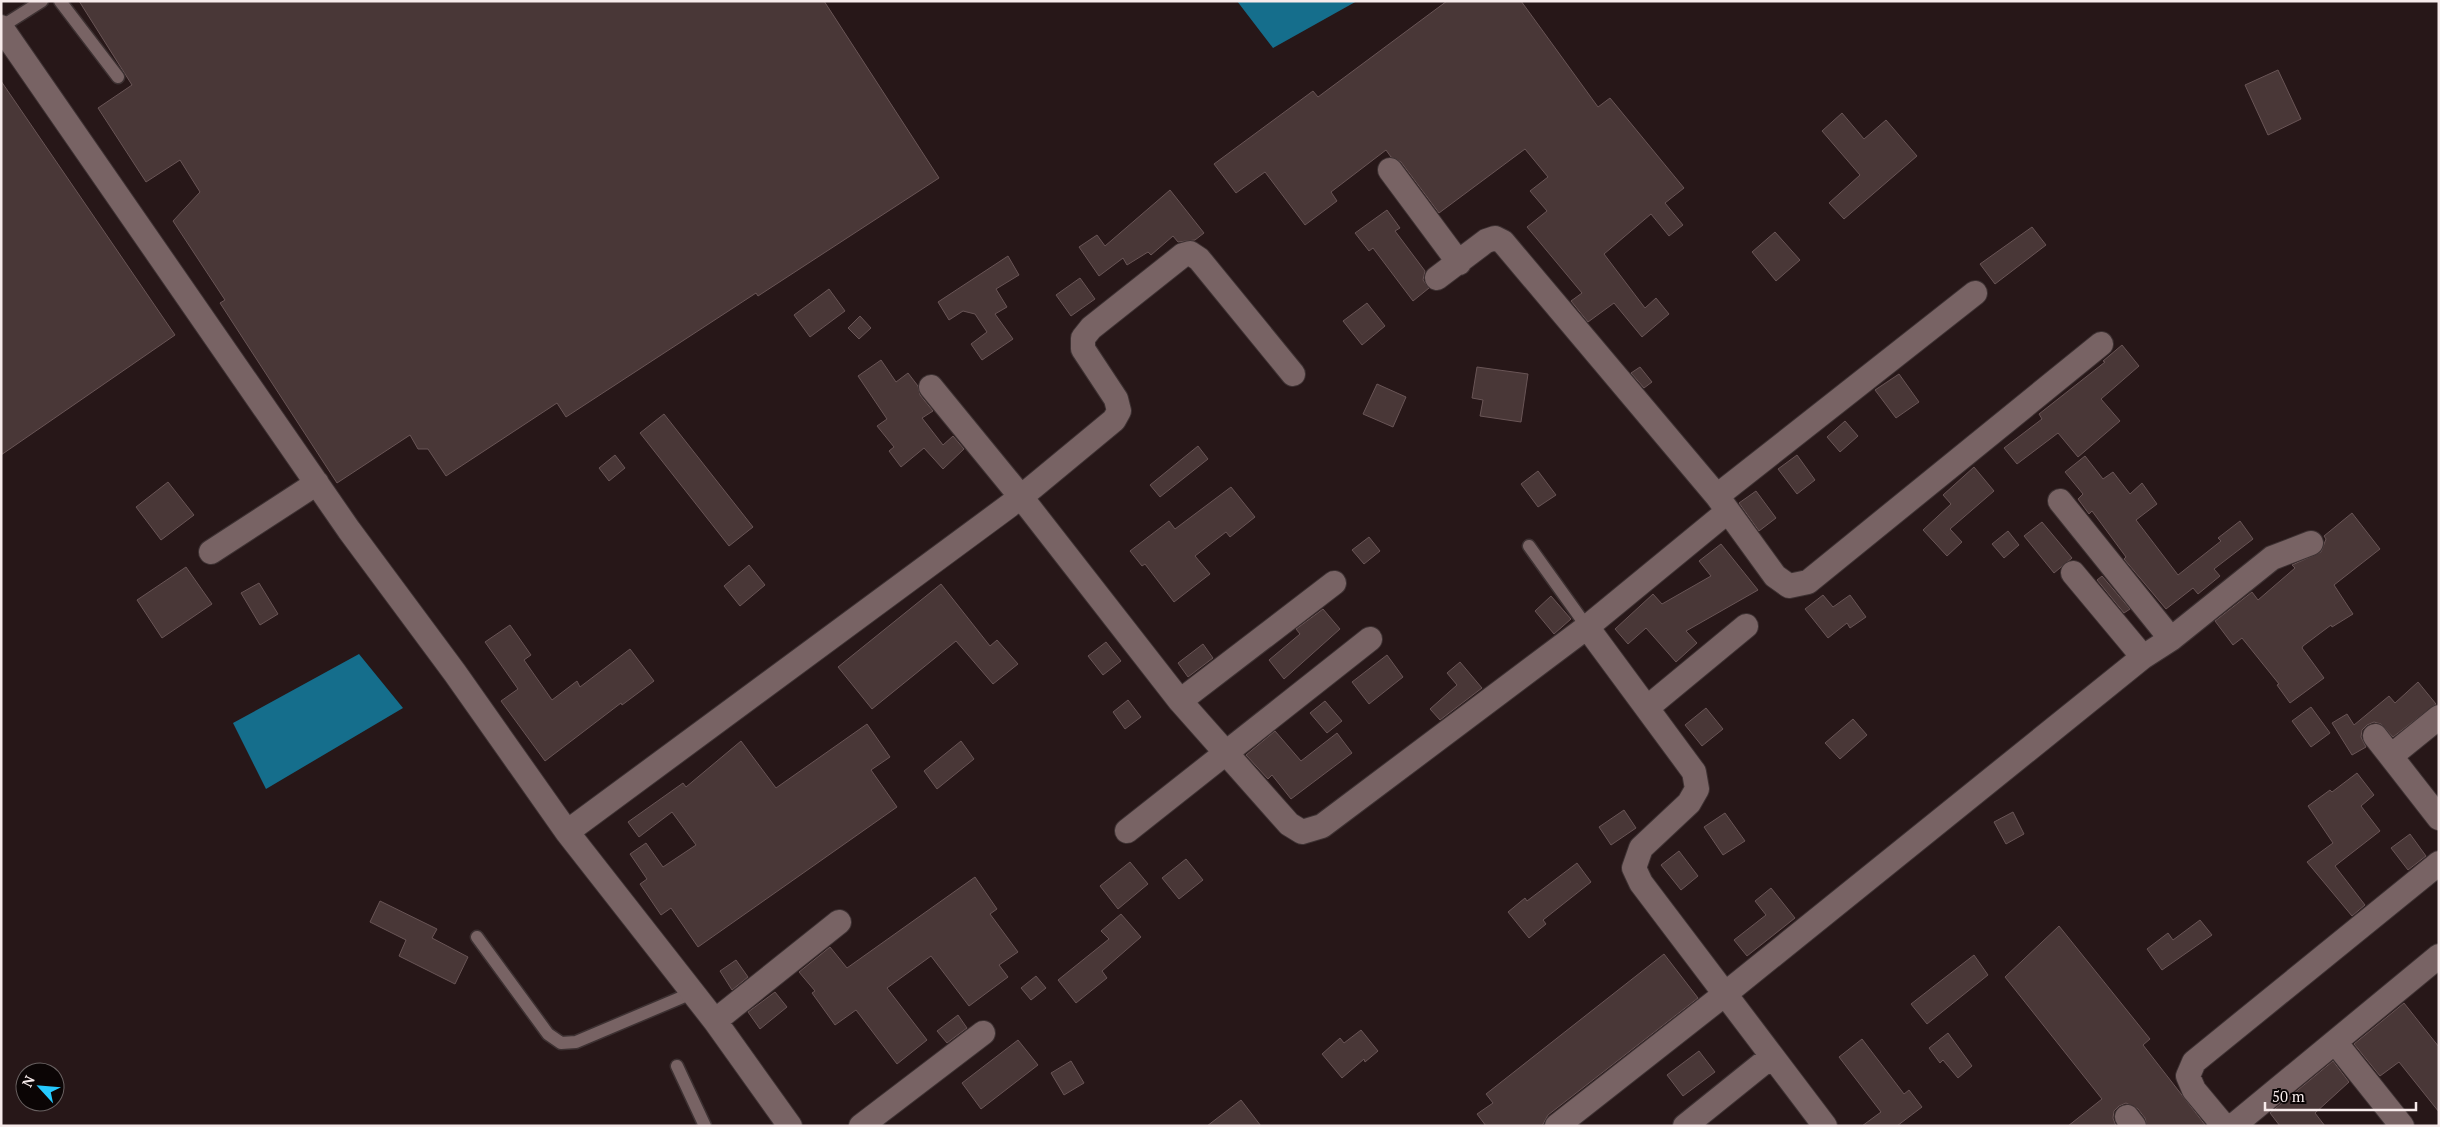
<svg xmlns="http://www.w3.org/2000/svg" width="2440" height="1127" viewBox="0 0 2440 1127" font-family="'PT Serif',serif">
  <rect width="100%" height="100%" fill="#271718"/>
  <!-- water -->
  <path fill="#156e8c" d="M1237,1h120l-84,47z
    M359,654l44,54 -137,81 -33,-66z"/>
  <!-- building -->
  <path fill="#493737" stroke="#695556" d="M79,1h745l115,177 -181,118 -2,-3 -190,124 -9,-14 -111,73 -18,-27h-10l-8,-14 -73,48 -117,-180 5,-3 -52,-79 27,-29 -20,-32 -34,22 -48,-74 34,-23z
    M1447,1h74l77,106 12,-9 74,90 -19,15 18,22 -14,11 -18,-22 -47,40 41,54 11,-10 13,16 -27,23 -28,-34 -26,19 -17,-21 11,-8 -55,-66 20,-16 -17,-20 18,-14 -23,-28 -86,64 -38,-51 -10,-5 -5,-7 -55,42 6,9 -32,24 -40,-53 -29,21 -22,-29 99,-73 5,6z
    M2278,70l23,49 -33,16 -23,-50z
    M1,81l174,254 -174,120z
    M1842,113l22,26 22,-19 31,36 -73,63 -15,-16 31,-28 -38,-44z
    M1170,190l34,43 -9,7 -17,2 -5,-6 -22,19 -3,-3 -21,13 -4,-7 -24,18 -20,-29 18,-12 8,11z
    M1387,210l13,18 -5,3 30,40 -2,9 6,8 -16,13 -40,-53 -4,3 -14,-18z
    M2032,227l14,18 -51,39 -15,-20z
    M1775,232l25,28 -24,21 -24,-29z
    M1008,256l11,19 -23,14 11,18 -12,7 18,25 -31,21 -11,-16 16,-12 -12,-18 -12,-3 -14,9 -11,-18z
    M1080,278l15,21 -24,17 -15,-21z
    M829,289l16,22 -35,26 -16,-22z
    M1367,303l18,23 -23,19 -19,-24z
    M860,316l11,12 -12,11 -11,-11z
    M2122,345l17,21 -38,33 19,22 -42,36 -20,-24 -41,31 -13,-16 38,-29 -3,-5 66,-52 -2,-1z
    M881,360l15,22 12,-9 10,13 2,9 13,16 -11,7 21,27 10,-9 11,13 -21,20 -19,-21 -23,19 -12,-16 5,-4 -17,-21 10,-7 -29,-43z
    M1477,367l51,7 -7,48 -41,-6 3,-16 -11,-2z
    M1640,367l12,15 -8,6 -13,-15z
    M1899,374l20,28 -23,16 -21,-28z
    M1377,384l29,13 -13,30 -30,-13z
    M664,414l89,113 -24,19 -89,-113z
    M1845,421l13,15 -18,16 -13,-15z
    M1198,446l10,13 -48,38 -10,-12z
    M615,455l10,13 -16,13 -10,-13z
    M1797,455l18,25 -18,14 -19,-25z
    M2085,456l18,23 10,-7 17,22 12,-11 15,21 -21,16 42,55 43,-34 -3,-3 22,-17 13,18 -39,30 6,7 -22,18 -5,-6 -27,21 -42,-50 2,-2 -34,-46 -3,3 -11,-15 5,-5 -18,-22z
    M1974,467l20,24 -44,38 12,13 -15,14 -24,-26 28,-26 -8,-9z
    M1538,471l18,24 -18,12 -17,-23z
    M168,482l26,33 -33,25 -25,-33z
    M1231,487l24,30 -25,20 -4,-5 -31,24 15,18 -36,28 -29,-38 -3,2 -12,-15 39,-30 6,8z
    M1756,491l20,27 -17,13 -20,-28z
    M2352,513l28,36 -46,36 19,29 -21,13 -1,-2 -28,21 -1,2 22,30 -34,25 -13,-18 2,-1 -37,-46 -9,7 -18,-24 37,-29 6,8 37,-32 -3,-3 29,-13 5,-13 -2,-3z
    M2042,522l30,36 -18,15 -30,-37z
    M2008,531l11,14 -15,13 -12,-14z
    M1369,537l11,14 -16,13 -12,-14z
    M1721,544l37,46 -72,41 11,12 -21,19 -30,-34 -18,16 -13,-15 38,-35 9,10 49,-28 -12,-15z
    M749,565l16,20 -25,21 -16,-20z
    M186,567l26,37 -50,34 -25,-38z
    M2102,576l28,33 -6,4 -27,-33z
    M259,583l19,31 -18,11 -19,-32z
    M941,584l49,62 7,-6 21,24 -25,20 -37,-43 -84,68 -34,-42z
    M1823,595l10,12 17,-12 16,22 -16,11 -3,-5 -19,15 -23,-29z
    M1551,596l20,23 -17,15 -19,-23z
    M1323,609l17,20 -56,50 -15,-19 31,-26 -4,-5z
    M510,625l21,30 -7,5 28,40 25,-19 3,6 50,-38 24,32 -32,24 -1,-2 -76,58 -44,-60 17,-12 -33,-47z
    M1106,642l15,19 -18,14 -15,-19z
    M1203,644l10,14 -25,19 -10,-14z
    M1387,655l16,22 -34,27 -17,-22z
    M1460,662l22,26 -42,32 -10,-11 27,-24 -10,-12z
    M2418,682l18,22 -43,33 -12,-13 -7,-2 -7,3 -5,5 -1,7 5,10 -14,8 -20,-32 15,-9 7,11 35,-29 6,7z
    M1128,700l13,17 -16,12 -12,-17z
    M1325,701l17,20 -15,12 -17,-20z
    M2311,707l19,26 -19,14 -19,-26z
    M1706,708l17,21 -21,17 -17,-21z
    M1853,719l14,16 -27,24 -15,-16z
    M867,724l23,33 -19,13 26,37 -199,140 -27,-39 -10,7 -21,-31 7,-5 -17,-25 16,-11 17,24 33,-22 -24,-33 -33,25 -11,-15 55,-39 3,4 55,-46 35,47z
    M1275,731l26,30 36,-28 15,20 -61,46 -19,-24 -4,4 -22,-24z
    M961,741l13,18 -37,30 -13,-18z
    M2357,773l17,22 -13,11 19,25 -45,35 30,39 -13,11 -45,-54 26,-19 -25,-37 22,-16 2,2z
    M1624,810l12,18 -25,17 -12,-18z
    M2013,812l11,22 -18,10 -12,-22z
    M1725,813l20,28 -22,14 -19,-28z
    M2410,834l16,22 -18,14 -17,-22z
    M1679,851l19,25 -17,14 -20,-25z
    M1186,859l17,21 -24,19 -17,-21z
    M1130,862l18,22 -30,25 -18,-23z
    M1577,863l14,19 -48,38 3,4 -17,14 -21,-26 17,-14 2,3z
    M975,877l22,32 -7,5 28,38 -19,13 9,12 -39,29 -38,-50 -44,32 40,52 -30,24 -41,-54 -21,15 -23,-32 3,-2 -16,-19 31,-25 17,21z
    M1771,888l24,30 -48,38 -13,-16 32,-25 -11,-14z
    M380,901l57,28 -5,9 36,19 -13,27 -56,-28 7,-16 -36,-18z
    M1121,914l20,23 -39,34 5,7 -31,25 -18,-23 51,-41 -8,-8z
    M2200,920l12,15 -50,35 -15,-21 21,-16 5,7z
    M2059,926l91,113 -7,6 63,81h-59l-2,-8 -7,-9 -12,-6 -7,3 -5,5 -1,7 3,8h-48l34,-27 -97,-122z
    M1664,954l34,44 -150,117 -6,11h-56l-9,-12 16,-11 -7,-9z
    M1974,955l14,20 -61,49 -16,-20z
    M736,960l12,17 -16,13 -12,-19z
    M1036,976l10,12 -15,12 -10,-12z
    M775,992l12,15 -27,22 -12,-17z
    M2404,1003l35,44v65l-40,-50 -19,14 -26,-32z
    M958,1015l9,13 -20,15 -10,-12z
    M1361,1030l17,21 -13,11 -1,-3 -22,19 -20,-24 18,-16 4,5z
    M1948,1033l24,33 -14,12 -15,-18 -3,3 -11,-15z
    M1862,1039l42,55 5,-4 13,17 -25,19h-35l19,-14 -42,-55z
    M1018,1040l20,25 -57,44 -19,-26z
    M1699,1051l16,21 -32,24 -16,-21z
    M1071,1061l13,22 -20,12 -13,-22z
    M2333,1061l16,21 -34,31 10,13h-45l-10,-13z
    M1241,1100l20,26h-54z"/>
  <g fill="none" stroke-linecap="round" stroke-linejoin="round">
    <defs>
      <path id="service" d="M60,1l58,76
        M1,27l41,-26
        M1529,546l58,81
        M477,937l71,97 13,9 15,-1 116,-49
        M677,1066l28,60"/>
      <path id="minor" d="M1,27l348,503 106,143 112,159 148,189 75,105
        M1390,170l69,93
        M1437,278l49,-37 9,-3 8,4 214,254 58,80 14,10 19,-4 293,-238
        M931,387l90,110 159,204 109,123 13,8 20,-6 265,-199 140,-115
        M1717,496l258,-203
        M2060,501l111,138
        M211,552l106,-69
        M2073,573l70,84
        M1587,627l107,145 3,17 -8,14 -48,45 -7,20 7,15 184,243
        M1180,701l154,-118
        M1648,707l98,-81
        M2375,736l64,82
        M2391,756l48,-39
        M1127,831l243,-192
        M567,832l454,-335 93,-77 5,-9 -3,-12 -33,-50v-11l8,-10 92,-73 7,-2 9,6 94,115
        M715,1021l124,-99
        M2335,1042l67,84
        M2127,1117l7,9
        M861,1126l122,-93
        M1557,1126l168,-132 418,-337 28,-18 101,-81 39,-15
        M1685,1126l87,-70
        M2224,1126l-30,-36 -6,-14 6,-14 245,-199
        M2233,1126l206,-170"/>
    </defs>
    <!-- service casing -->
    <use href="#service" stroke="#3d3132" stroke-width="15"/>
    <!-- minor casing -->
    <use href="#minor" stroke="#3d3132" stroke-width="26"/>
    <!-- service -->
    <use href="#service" stroke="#786364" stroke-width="12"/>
    <!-- minor -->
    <use href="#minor" stroke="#786364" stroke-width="24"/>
  </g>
  <!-- border -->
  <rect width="2440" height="1127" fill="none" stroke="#f7ebeb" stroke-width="5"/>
  <!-- north arrow -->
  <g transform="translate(40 1087) rotate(296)"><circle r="24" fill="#0b0505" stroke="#696161"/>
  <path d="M0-4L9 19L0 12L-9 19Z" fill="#26c9fe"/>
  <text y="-8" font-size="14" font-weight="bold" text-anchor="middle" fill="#f7ebeb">N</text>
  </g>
  <!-- scale -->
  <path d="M2265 1102v8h151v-8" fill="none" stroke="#f7ebeb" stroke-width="2.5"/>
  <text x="2272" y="1102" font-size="15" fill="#f7ebeb" stroke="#0b0505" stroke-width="4" paint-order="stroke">50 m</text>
</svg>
